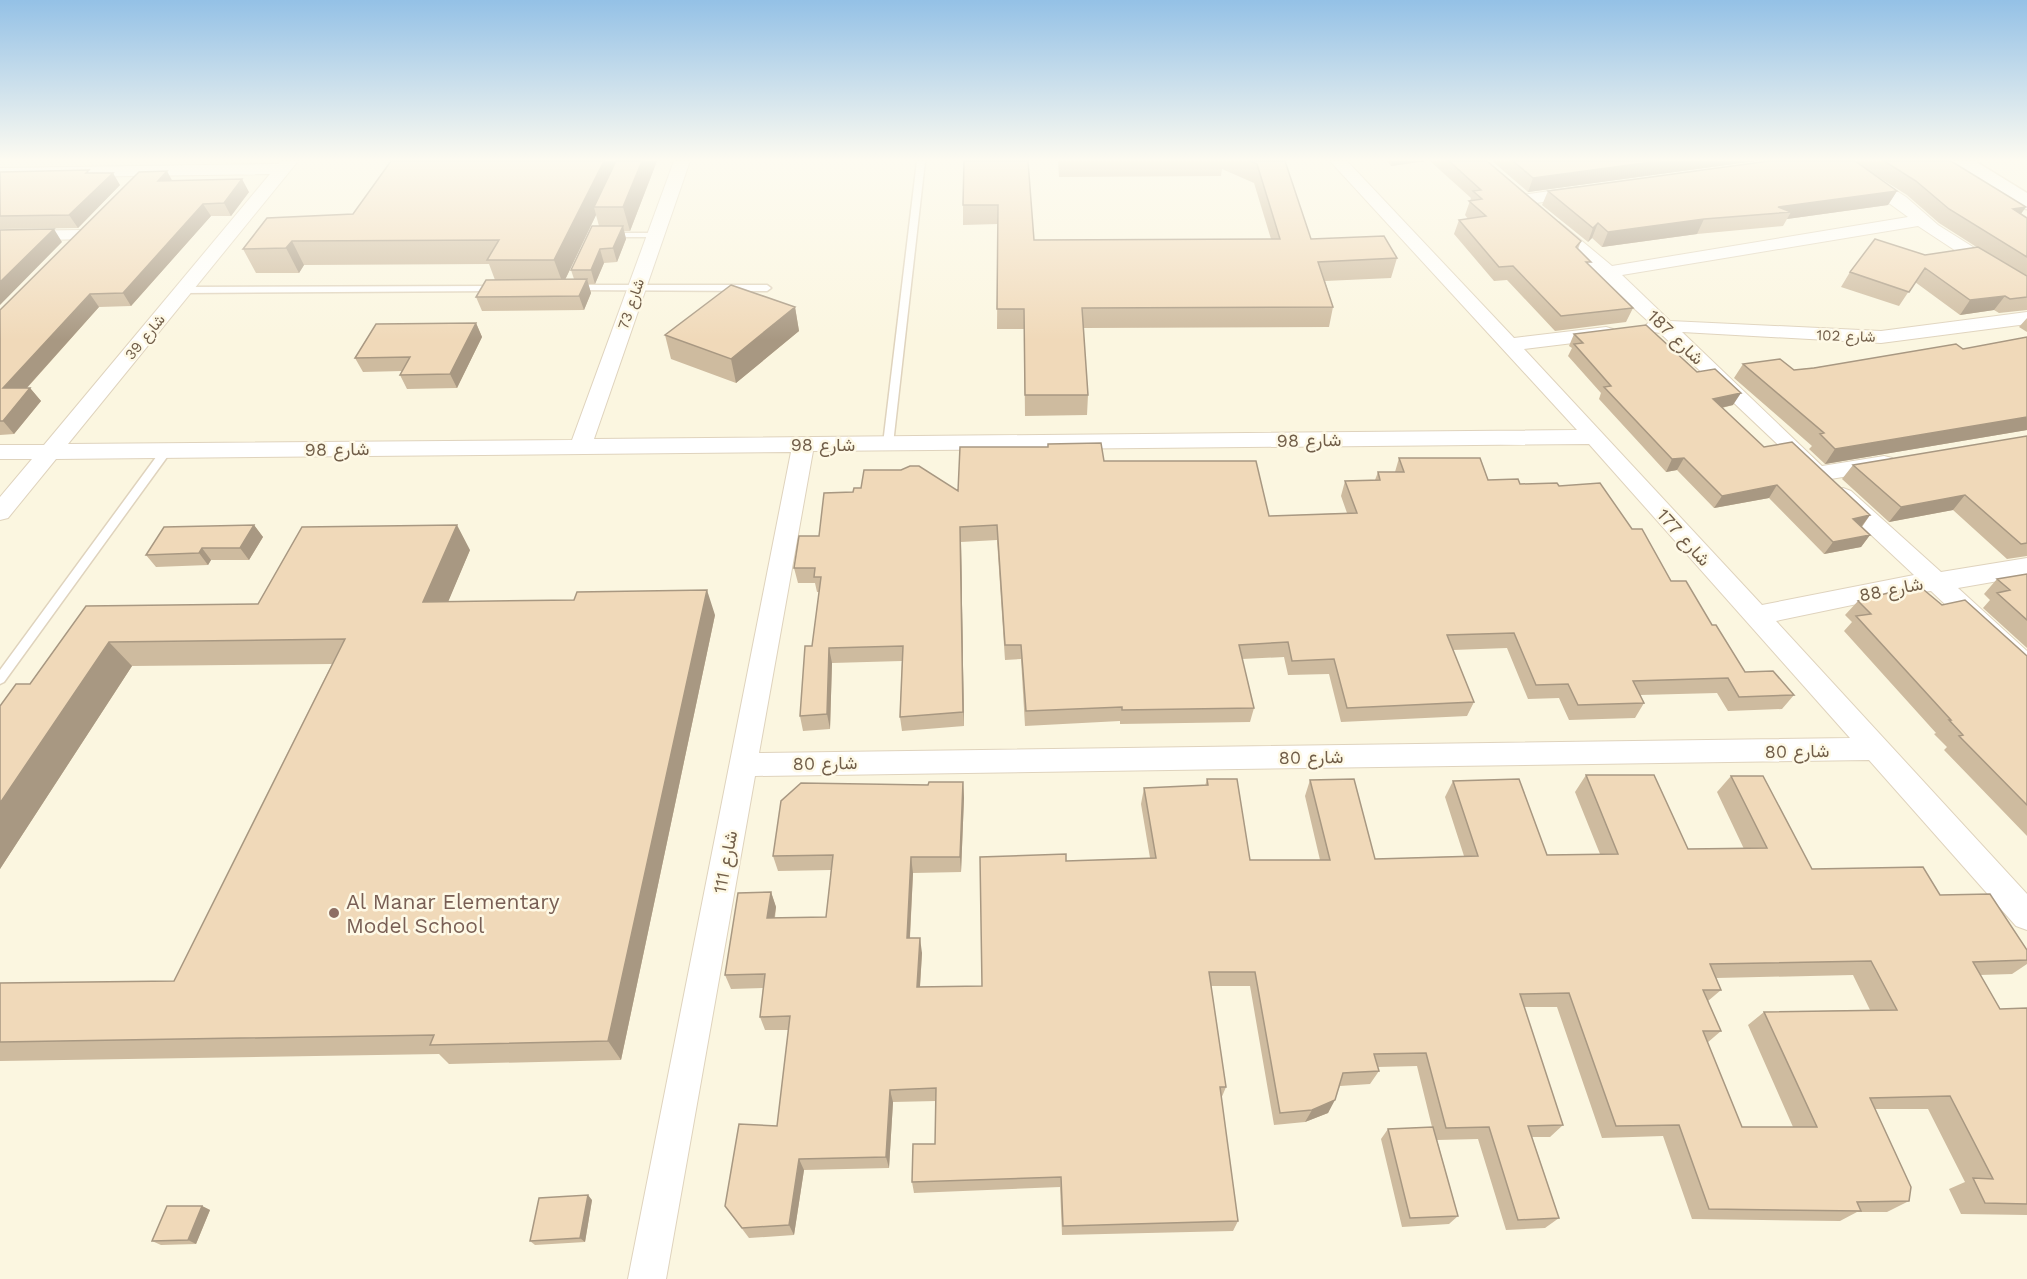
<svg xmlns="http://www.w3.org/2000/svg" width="2027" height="1279" viewBox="0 0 2027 1279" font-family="'Work Sans',Vazirmatn,sans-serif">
  <rect width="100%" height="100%" fill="#fbf6e0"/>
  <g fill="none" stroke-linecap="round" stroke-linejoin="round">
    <defs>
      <path id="lane" d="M917,161h8l-32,283 -5,3 -5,-3z
        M606,233h50l4,2 -4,2h-50z
        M573,285h194l4,3 -4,3 -197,-1 -1,-2z
        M495,286l4,3 -1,2 -314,2 -4,-3 4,-3z
        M166,448l5,3 -1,2 -166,229 -4,2v-14l162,-221z"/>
      <path id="street" d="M281,161h17l-230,283 504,-4 102,-279h16l-96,278 983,-9 -247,-269h17l167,177 92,-11 7,2 3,4 -10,6 -82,10 238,256 152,-30 -79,-74 -3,-5 3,-5 8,-3 8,3 90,81 86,-14v18l-69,12 69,63v25l-9,-3 -87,-82 -26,3 -129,27 251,273v36l-11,-4 -147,-166 -1114,16 -89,503h-38l163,-827 -735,7 -48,59 -8,2v-23l32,-38h-32v-14h44l226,-271 -270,4v-10l279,-4zM1589,444l261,294 -1091,15 54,-302z
        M1831,161h19l56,36 32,28 89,56v14l-7,-2 -102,-67 -296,49 48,46 211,10 146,-19v12l-146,19 -199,-11 140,134 62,-10 8,2 3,5 -3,5 -8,2 -65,11 -8,-2 -3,-6 -148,-140 -13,-2 -3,-4 5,-5 -105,-96 3,-4h12l53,44 296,-49z
        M1578,187l6,1 2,4 -2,4 -62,9 -8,-5 8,-5z
        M84,230l6,1 3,4 -3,4 -90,2v-10z"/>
      <path id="secondary" d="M1950,161h25l52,32v16l-8,-2z"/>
    </defs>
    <!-- lane casing -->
    <use href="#lane" stroke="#dfd3bd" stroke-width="3"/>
    <!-- street casing -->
    <use href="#street" stroke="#dfd3bd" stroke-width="2"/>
    <!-- secondary casing -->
    <use href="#secondary" stroke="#e0d2b8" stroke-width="3"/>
    <!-- lane -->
    <use href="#lane" fill="#fff" fill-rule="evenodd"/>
    <!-- street -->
    <use href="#street" fill="#fff" fill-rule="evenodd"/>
    <!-- secondary -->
    <use href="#secondary" fill="#fff" fill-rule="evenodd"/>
  </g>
  <!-- wall -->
  <path fill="#cebb9f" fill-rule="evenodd" d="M657,161l-27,70h-6l2,8 -9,23 -13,1 -9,21h-7l3,9 -7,17 -102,1 -6,-14 19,-17 -6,-16 -185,1 -5,8h-43l-13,-24 110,-35zM596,215l3,11 -28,44 3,9 -9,1z
    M964,161l70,79 237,-1 -17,-56 -32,-14 -1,7 -162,1 -1,-16h227l26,78 86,19 -6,20 -66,3 8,26 -4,20 -246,1 5,67 -1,20 -62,1 -1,-87h-27l1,-105 -35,1v-20z
    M1387,161h39l-35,5z
    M1430,161h57l94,80 -3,8 11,16 44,43 -7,14 -71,9 -48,-51 -13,1 -40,-47 5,-14 9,-1 -3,-4 6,-17z
    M1492,161h264l-228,31z
    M1769,161h182l76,57v92l-28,3 -5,-3 -34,5 -45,-33 -16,24 -58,-19 9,-15 75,-17 53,-7 -39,-25 -32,-28 -43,-27 33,23 -9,14 -101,14 -4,7 -86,8 -95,13 -10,-9 -4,4 -46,-37 6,-14z
    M0,172l91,1 29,12 -42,43 -78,1z
    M172,181l77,11 -18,24h-20l-80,90 -32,1 -72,81h3l11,13 -27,33 -14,1v-125z
    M795,307l4,24 -63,52 -65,-24 -6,-24z
    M2027,318v14l-8,-5z
    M476,323l6,14 -25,51 -50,1 -7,-14 2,-4 -39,1 -8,-14z
    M1574,334l159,71 -11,3 42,39 106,68 -8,12 8,8 -9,12 -37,7 -55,-56 -55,10 -37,-38 -11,2 -67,-73 2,-6 -33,-37 4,-8 -3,-2z
    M2027,337v93l-202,34 -16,-15 3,-3 -78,-68 9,-14 51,6 169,-21z
    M2027,436v120l-20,3 -54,-49 -64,12 -47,-43 11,-14z
    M1399,458l89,22 32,4 39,2 73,43 39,52 41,44 33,47 49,23 -12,14 -54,2 -11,-18 -77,2 4,8 -9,15 -66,2 -10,-22 -31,1 -21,-51 -54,2 21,52 -7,14 -126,6 -12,-48 -41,1 -4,-18 -42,2 12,49 -4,14 -130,2v-3l-95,5 -4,-67 -16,1 -8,-120 -36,2 3,184 -62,5 -2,-14 2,-56 -70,2 -2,66 -27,2 -3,-15 12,-70 7,-54h-2l-2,-9h-17l-4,-15 25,-32 139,-45 146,-30 165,55 78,-3 -6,-17 4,-15 30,-1 3,-8h17z
    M254,525l9,12 -14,23h-38l-3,5 -52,2 -10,-12z
    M470,550l-22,51 267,14 -94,445 -172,4 -10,-10 -439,7v-78l174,-2 158,-317 -200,2 -132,203v-163l30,-22 56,-78 172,-2z
    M2027,574v74l-44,-40 7,-8 -6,-6 13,-15z
    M1858,601l84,4 85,51v180l-83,-86 3,-3 -13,-13 2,-1 -92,-102 8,-9 -7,-7z
    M1586,775l102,74h56l-27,-57 14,-16 81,93 128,26 87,55v14l-15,10 -32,1 20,34 27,-1v207l-66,-1 -12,-25 16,-7 -37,-73h-53l34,92 -22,11h-30l-17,9 -148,-2 -29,-83 -61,2 -45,-131h-33l39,118 -13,12h-18l27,81 -14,10 -39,2 -28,-91 -41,1 21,76 -9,8 -47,3 -21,-88 7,-10 44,-2 -15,-61 -40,1 2,4 -9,13 -30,2 -12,27 -23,9 -31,3 -24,-139h-39l15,101 -5,12 17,122 -5,10 -171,4 -2,-48 -146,6 -2,-11 23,-38 1,-43 -43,1 -4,66 -85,2 -10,65 -45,3 -24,-32 52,-80 12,-96h-24l-5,-13 3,-29 -32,1 -6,-14 46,-83 5,15 -1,11 51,-1 5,-47 -53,1 -5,-15 155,-71 35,-3 1,16 -3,74 -48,1 -3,65 12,15 -2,34 62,-1 84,-125 84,-3 -9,-54 3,-16 61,-2 2,-7 43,81h70l-15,-64 5,-16 65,79 89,-3 -19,-59 8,-16 94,74 53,-1 -25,-62zM1853,975l17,35 -106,2 -16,13 45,102h-51l-35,-84 14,-12 -13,-30 13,-11 -5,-12z
    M592,1200l-7,42 -50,3 -5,-4z
    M202,1206l8,4 -14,34 -35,1 -9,-4z"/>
  <!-- shaded-wall -->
  <path fill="#a89882" d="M604,161h18l-28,46 2,8 -33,69 -9,-24z
    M642,161h15l-27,70 -7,-24z
    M1392,161h34l-35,5z
    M1659,161h97l-228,31 5,-14z
    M167,171l7,13 -16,-3z
    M113,173l7,12 -42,43 -9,-13z
    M242,179l7,13 -18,24 -7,-13z
    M1897,191l-9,14 -101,14 4,-7 -13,-5z
    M203,204l8,12 -80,90 -8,-13z
    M2026,207l-10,14 -3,-12z
    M1704,219l-7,15 -95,13 6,-15z
    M1598,223l-6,15 -4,4 5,-14z
    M623,226l3,13 -9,23 -4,-14z
    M54,229l8,13 -62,63v-23z
    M292,241l12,24 -5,8 -13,-25z
    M600,249l4,14 -9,21 -4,-14z
    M587,279l4,14 -7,17 -5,-14z
    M90,294l9,13 -85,95 -11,-14z
    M2005,296l-11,14 -34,5 10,-15z
    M795,307l4,24 -63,52 -5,-24z
    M476,323l6,14 -25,51 -7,-14z
    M30,388l11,13 -27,33 -11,-13z
    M1741,393l-8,12 -27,6 7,-12z
    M2027,417v13l-202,34 10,-15z
    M1684,458l-7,12 -11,2 6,-13z
    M1777,485l-8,13 -55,10 8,-12z
    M1965,495l-12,15 -64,12 12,-15z
    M1870,515l-9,12 -8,-8z
    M254,525l9,12 -14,23 -9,-12z
    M457,525l13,25 -32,76 -15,-24z
    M960,527l1,15 3,184 -1,-14z
    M1870,535l-9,12 -37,7 9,-12z
    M202,548l9,12 -3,5 -9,-12z
    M707,590l8,25 -94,445 -13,-19z
    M109,642l23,24 -132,203v-66z
    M829,648l3,15 -2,66 -3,-15z
    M963,782l1,16 -3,74 -1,-15z
    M911,857l2,16 -4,80 -2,-15z
    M771,892l5,15 -4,25 -5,-14z
    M920,938l2,15 -3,48 -2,-14z
    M890,1090l3,12 -4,66 -3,-11z
    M1335,1100l-7,13 -23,9 7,-12z
    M799,1159l5,11 -10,65 -5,-10z
    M588,1195l4,5 -7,42 -5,-4z
    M202,1206l8,4 -14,34 -8,-4z"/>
  <!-- building -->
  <path fill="#f0d9b9" stroke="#a89882" stroke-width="1.5" fill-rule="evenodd" d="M391,161h213l-50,99h-67l12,-20 -207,1 -6,7 -43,1 24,-31 86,-4z
    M616,161h26l-19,46h-29z
    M964,161h64l6,79 246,-1 -23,-75 -7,-3h35l26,78 73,-3 13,22 -79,4 15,45 -251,1 6,87h-63l-1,-86h-27l1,-104h-35z
    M1449,161h38l94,80 -5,6 15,15h-5l47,46 -72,8 -48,-50 -14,1 -40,-47 27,-4 -17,-15 13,-2 -9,-8 8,-1z
    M1513,161h146l-126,17z
    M1769,161h86l42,30 -119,16 13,5 -87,7 -96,13 -10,-9 -5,5 -45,-37z
    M1884,161h67l75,46 -13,2 14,9v39l-78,-48 -33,-28z
    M89,170l-3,3h27l-44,42 -69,1v-44z
    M167,171l-9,10 84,-2 -18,24 -21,1 -80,89 -33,1 -87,94h27l-27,33h-3v-111l139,-138z
    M592,226h31l-10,22 -13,1 -9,21h-20z
    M54,229l-54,53v-52z
    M1875,239l50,16 53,-8 49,29v21l-17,2 -5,-3 -35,4 -45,-32 -16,24 -59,-20z
    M587,279l-8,17 -103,1 10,-17z
    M731,285l64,22 -64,52 -66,-24z
    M476,323l-26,51 -50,1 10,-18 -55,1 21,-34z
    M1646,325l51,47 18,-3 26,24 -28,6 51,48 28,-5 78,73 -17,4 17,16 -37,7 -56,-57 -55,11 -38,-38 -12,1 -68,-72 7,-1 -37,-42 9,-1 -9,-9z
    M2027,337v80l-192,32 -15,-15 4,-1 -81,-69 37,-5 14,11 20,-2 142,-24 7,5z
    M2027,436v107l-6,1 -56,-49 -64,12 -48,-42z
    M1101,443l3,18h152l13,55 88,-3 -12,-32 35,-1 -2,-8h26l-5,-14h81l8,22 30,-1 2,5 37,-1 2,3 41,-3 32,46h10l29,52h15l26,44h4l29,47 28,-1 21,24 -55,2 -11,-19 -95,3 11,22 -66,2 -10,-21 -32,1 -22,-52 -67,2 27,67 -127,6 -13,-49 -42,2 -4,-19 -49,3 15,63 -132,2v-3l-96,4 -5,-66h-16l-8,-120 -37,2 3,185 -63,5 3,-71 -74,2 -2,66 -27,2 5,-70h7l9,-69h-7l1,-9h-21l5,-32h20l5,-43 29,-1 1,-4h7l3,-18h37l9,-4h9l39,25 2,-44h88v-3z
    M254,525l-14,23h-38l-3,5 -53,2 18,-28z
    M457,525l-34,77 151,-2 3,-8 130,-2 -99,451 -178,4 4,-10 -434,7v-59l174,-2 171,-342 -236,3 -109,161v-97l16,-22h14l56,-78 172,-2 44,-77z
    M2027,574v46l-30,-27 13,-3 -13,-11z
    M1918,585l24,20 23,-5 62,56v149l-68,-69 4,-1 -14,-15h2l-95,-104 15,-2 -13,-13z
    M1586,775h68l34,74 79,-1 -36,-72h32l49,93 111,-2 17,28 50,-1 37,56v10l-54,2 27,47 27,-1v196l-42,-1 -12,-25 20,1 -43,-83 -80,2 41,89 -2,14 -52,1 4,9 -152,-2 -30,-84 -63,1 -47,-133 -49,1 43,131 -35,1 31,92 -41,2 -29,-93 -43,1 -20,-75 -52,1 5,17 -36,2 -8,27 -23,10 -32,3 -25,-141h-46l17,115h-6l18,134 -175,5 -2,-49 -149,5 1,-38h22l1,-56 -46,2 -4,67 -87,2 -10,66 -47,3 -17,-22 14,-82 38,2 13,-110 -30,1 5,-43 -40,1 13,-82 33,-1 -4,26 59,-1 7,-62 -60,1 8,-55 20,-18 127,2 1,-3h34l-3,75h-49l-4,81h13l-3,49 65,-1 -2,-129 86,-3v7l90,-3 -12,-70 64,-3 -1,-6h30l13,81h80l-20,-80 44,-1 21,80 103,-3 -25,-75 66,-2 28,76 71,-1zM1871,961l26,49 -133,2 53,115h-75l-39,-96h18l-18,-41h18l-11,-26z
    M1433,1127l25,89 -48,2 -22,-89z
    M588,1195l-8,43 -50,3 9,-43z
    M167,1206h35l-14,34 -36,1z"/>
  <!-- sky -->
  <linearGradient id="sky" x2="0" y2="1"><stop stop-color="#94c1e6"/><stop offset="0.47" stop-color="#fdfbf1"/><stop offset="1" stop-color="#fdfbf1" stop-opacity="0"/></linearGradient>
  <rect width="2027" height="340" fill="url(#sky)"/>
  <!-- markers -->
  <circle fill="#8d6e63" stroke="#fef9e6" stroke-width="2" cx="334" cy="913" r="6"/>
  <g text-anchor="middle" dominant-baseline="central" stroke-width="5" stroke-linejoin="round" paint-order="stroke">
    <!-- far-street labels -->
    <g font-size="15" fill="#715e49" stroke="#fef9e6">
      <text transform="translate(631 304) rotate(-71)">شارع 73</text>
      <text transform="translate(1846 336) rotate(2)">شارع 102</text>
      <text transform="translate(145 337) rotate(-51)">شارع 39</text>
    </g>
    <!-- street labels -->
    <g font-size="18" fill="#715e49" stroke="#fef9e6">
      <text transform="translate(1676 337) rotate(44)">شارع 187</text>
      <text transform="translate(1309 440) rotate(-1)">شارع 98</text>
      <text x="823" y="444">شارع 98</text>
      <text transform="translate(337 449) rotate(-1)">شارع 98</text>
      <text transform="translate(1684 537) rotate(48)">شارع 177</text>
      <text transform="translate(1891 589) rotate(-11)">شارع 88</text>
      <text transform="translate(1797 751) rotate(-1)">شارع 80</text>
      <text transform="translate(1311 757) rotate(-1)">شارع 80</text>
      <text transform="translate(825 763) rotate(-1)">شارع 80</text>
      <text transform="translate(725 862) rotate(-79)">شارع 111</text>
    </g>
    <!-- near-education labels -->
    <g font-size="21" fill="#785e54" stroke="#fef9e6" text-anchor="start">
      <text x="346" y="901">Al Manar Elementary<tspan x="346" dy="24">Model School</tspan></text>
    </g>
  </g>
</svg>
